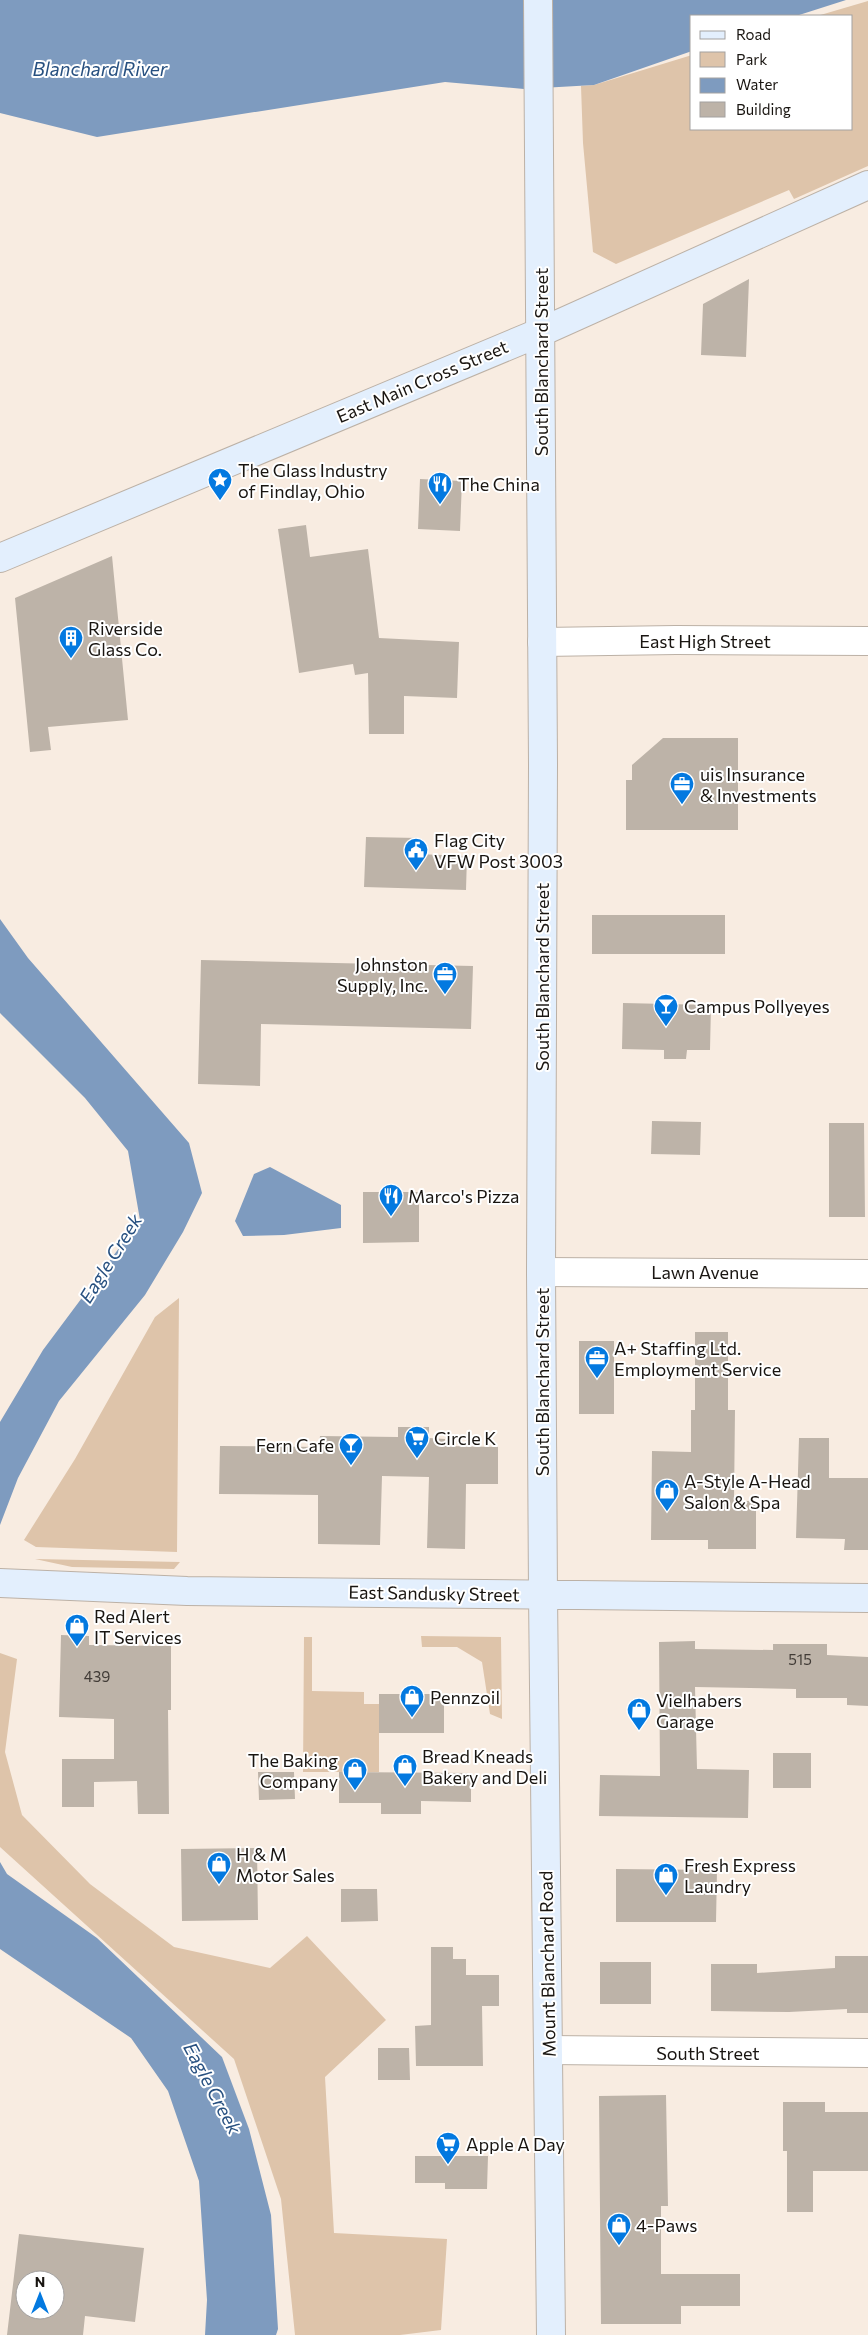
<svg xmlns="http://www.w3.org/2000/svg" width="868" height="2335" viewBox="0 0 868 2335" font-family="Commissioner,sans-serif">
  <rect width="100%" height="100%" fill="#f8ece1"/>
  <!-- green -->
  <path fill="#dec4aa" d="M868,1v165l-74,33 -5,-9 -173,74 -23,-12 -10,-109 -2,-57 13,-1 98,-30v74h160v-113h-35z
    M179,1298l-2,254 -141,-5 -12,-7 51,-81 80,-142z
    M35,1559l145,3 -6,7 -102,-2z
    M421,1636l80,1 1,82 -12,-5 -8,-52 -25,-15h-35z
    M304,1637h8v54l52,1v12h15v68h-76z
    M0,1653l17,6 -12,93 17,63 68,69 84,63 96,21 37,-32 79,84 -61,57 9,156 113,6 -6,91 -41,5h-105l-14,-136 -47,-140 -234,-212z"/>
  <!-- water -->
  <path fill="#7e9bbf" d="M0,0h846l-50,16h-104v35l-98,34 -70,4 -79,-7 -348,55 -97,-24z
    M0,919l28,39 161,185 13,50 -19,39 -38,63 -86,106 -41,77 -18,47v-103l43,-72 97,-130 -12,-69 -43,-53 -85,-85z
    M270,1167l71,38v23l-57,7 -41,1 -8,-15 19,-47z
    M0,1862l7,12 90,64 125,119 27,72 22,86 7,114 -2,6h-71l2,-35 -8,-119 -31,-90 -37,-53 -131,-89z"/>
  <!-- building -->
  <path fill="#bdb3a8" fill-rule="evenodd" d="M749,279l-3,78 -45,-2 2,-51z
    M420,479l42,2 -2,50 -42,-2z
    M306,525l4,32 58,-8 11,89 80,4 -2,56 -53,-2v38h-35l-1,-61 -13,2 -2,-11 -54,9 -21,-144z
    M112,556l16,164 -80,7 3,23 -21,2 -15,-154z
    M663,738h75v92h-112v-50h6v-15z
    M366,837l52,1 -1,16 50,2 -1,34 -102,-3z
    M592,915h133v39h-133z
    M201,960l272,6 -2,63 -210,-5 -1,62 -62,-2z
    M623,1003l88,2 -1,45h-23l-1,9h-22v-9l-42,-1z
    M652,1121l49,1 -1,33 -49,-1z
    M829,1123h35l1,94h-36z
    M363,1192h56v50l-56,1z
    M695,1332h33v78h7l-1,91h22v48h-48v-9h-57l1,-89 39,1v-42h4z
    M579,1341h35v73h-35z
    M398,1427h31v11l16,1v7l53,1v37h-32l-1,65 -38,-1 2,-71 -47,-1 -2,69 -62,-1v-49l-99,-1 1,-48 99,1 1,-11 78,1z
    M799,1438h30v40h39v72h-24l1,-11 -49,-1z
    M61,1635l28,1v9l82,1v64h-3l1,104h-31l-1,-33 -43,1v25h-32v-48h52v-40l-55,-2z
    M695,1641v8l78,1v-6h54v11l41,2v49l-21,-1v-7h-51v-9l-101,-2 2,82 52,1 -1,48 -149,-2 1,-41 60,1 -1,-134z
    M379,1694h65v39h-65z
    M773,1753h38v35h-38z
    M258,1772h36l1,27 -36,1z
    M339,1772l132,1v29l-50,-1v13h-40v-11h-42z
    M257,1848l1,72 -76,1 -1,-72z
    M616,1869l101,1 -1,52h-100z
    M341,1889h36l1,32 -37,1z
    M431,1947h22v12h13v16h33v31h-17l1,60h-67l-1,-40 16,-1z
    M835,1956h33v57h-21v-4l-58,3 -78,-1v-47h46v9l78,-5z
    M600,1962h51v42h-51z
    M378,2048h31l1,32h-32z
    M666,2095l2,111h-7v68h79v32h-59v18h-80l-2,-228z
    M783,2102h42v10h43v59h-55v41h-26v-61h-4z
    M415,2156h73l-1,33h-42v-6h-30z
    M19,2234l125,14 -9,74 -50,-6 -2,19h-76zM25,2280h30v30h-30z"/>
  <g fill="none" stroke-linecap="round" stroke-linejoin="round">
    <defs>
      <path id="street" d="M542,642l134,-2 192,1
        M541,1272l327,2
        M548,2050l320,3"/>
      <path id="secondary" d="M538,0l5,765 -2,507 2,322 8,741
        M0,558l541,-226 327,-147
        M0,1583l187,8 681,7"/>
    </defs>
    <!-- street casing -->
    <use href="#street" stroke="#bcb1a6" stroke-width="30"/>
    <!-- secondary casing -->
    <use href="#secondary" stroke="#bcb1a6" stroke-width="30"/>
    <!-- street -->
    <use href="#street" stroke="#fff" stroke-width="28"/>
    <!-- secondary -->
    <use href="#secondary" stroke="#e3effd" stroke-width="28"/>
  </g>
  <!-- icons -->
  <defs>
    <symbol id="sight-pin" viewBox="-11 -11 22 30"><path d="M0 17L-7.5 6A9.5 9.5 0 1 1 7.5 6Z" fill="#0379e0" stroke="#fff"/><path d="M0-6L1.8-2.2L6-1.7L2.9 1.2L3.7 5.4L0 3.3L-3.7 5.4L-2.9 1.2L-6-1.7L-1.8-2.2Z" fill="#fff"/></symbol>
    <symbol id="restaurant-pin" viewBox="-11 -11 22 30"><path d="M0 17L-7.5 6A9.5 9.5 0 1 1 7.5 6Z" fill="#0379e0" stroke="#fff"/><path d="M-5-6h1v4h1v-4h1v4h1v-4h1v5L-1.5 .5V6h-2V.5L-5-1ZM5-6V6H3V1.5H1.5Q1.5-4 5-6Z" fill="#fff"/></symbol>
    <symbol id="building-pin" viewBox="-11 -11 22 30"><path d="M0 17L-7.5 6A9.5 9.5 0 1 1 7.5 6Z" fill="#0379e0" stroke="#fff"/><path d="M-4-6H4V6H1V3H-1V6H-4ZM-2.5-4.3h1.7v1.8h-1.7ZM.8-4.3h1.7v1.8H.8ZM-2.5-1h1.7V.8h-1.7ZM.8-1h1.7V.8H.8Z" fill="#fff"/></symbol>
    <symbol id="office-pin" viewBox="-11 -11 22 30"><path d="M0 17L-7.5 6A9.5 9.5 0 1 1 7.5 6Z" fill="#0379e0" stroke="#fff"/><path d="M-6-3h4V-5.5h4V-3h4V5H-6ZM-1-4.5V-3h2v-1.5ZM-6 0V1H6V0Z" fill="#fff"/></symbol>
    <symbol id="civic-pin" viewBox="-11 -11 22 30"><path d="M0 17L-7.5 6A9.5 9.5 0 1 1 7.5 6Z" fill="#0379e0" stroke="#fff"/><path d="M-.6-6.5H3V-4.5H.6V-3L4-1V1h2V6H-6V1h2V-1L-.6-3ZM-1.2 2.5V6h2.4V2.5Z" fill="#fff"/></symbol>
    <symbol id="bar-pin" viewBox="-11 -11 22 30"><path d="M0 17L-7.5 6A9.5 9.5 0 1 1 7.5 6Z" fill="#0379e0" stroke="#fff"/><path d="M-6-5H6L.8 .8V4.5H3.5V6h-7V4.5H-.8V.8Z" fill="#fff"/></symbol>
    <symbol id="supermarket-pin" viewBox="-11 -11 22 30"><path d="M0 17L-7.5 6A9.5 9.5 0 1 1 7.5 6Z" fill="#0379e0" stroke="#fff"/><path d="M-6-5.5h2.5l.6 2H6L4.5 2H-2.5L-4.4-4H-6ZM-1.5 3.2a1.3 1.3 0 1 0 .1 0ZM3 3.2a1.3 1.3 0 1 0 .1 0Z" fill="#fff"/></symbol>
    <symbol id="shop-pin" viewBox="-11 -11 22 30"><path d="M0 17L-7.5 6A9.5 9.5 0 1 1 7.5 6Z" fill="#0379e0" stroke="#fff"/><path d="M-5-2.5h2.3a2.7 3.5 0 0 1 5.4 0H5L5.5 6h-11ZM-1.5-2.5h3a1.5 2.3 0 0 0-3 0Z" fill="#fff"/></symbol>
  </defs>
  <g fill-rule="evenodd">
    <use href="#sight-pin" x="206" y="466" width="28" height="38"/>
    <use href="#restaurant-pin" x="426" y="470" width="28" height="38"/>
    <use href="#building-pin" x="57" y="624" width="28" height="38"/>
    <use href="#office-pin" x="668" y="770" width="28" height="38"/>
    <use href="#civic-pin" x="402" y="836" width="28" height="38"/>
    <use href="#office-pin" x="431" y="960" width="28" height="38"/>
    <use href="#bar-pin" x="652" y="992" width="28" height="38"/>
    <use href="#restaurant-pin" x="377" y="1182" width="28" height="38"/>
    <use href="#office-pin" x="583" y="1344" width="28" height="38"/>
    <use href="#supermarket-pin" x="403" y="1424" width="28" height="38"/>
    <use href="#bar-pin" x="337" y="1431" width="28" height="38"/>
    <use href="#shop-pin" x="653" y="1477" width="28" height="38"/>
    <use href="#shop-pin" x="63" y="1612" width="28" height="38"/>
    <use href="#shop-pin" x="398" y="1683" width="28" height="38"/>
    <use href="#shop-pin" x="625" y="1696" width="28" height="38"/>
    <use href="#shop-pin" x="391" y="1752" width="28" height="38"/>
    <use href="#shop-pin" x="341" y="1756" width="28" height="38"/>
    <use href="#shop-pin" x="205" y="1850" width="28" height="38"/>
    <use href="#shop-pin" x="652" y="1861" width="28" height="38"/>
    <use href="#supermarket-pin" x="434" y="2130" width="28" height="38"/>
    <use href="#shop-pin" x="605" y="2211" width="28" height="38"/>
  </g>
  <g text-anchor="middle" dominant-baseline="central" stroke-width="4" stroke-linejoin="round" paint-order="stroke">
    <!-- number labels -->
    <g font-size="15" fill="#423c37">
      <text x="800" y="1659">515</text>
      <text x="97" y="1676">439</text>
    </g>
    <!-- street labels -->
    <g font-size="18" fill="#191511" stroke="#fff">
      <text transform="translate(541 362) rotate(-90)">South Blanchard Street</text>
      <text transform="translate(422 381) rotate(-23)">East Main Cross Street</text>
      <text x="705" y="641">East High Street</text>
      <text transform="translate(542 977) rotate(-90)">South Blanchard Street</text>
      <text x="705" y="1272">Lawn Avenue</text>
      <text transform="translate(542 1382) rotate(-90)">South Blanchard Street</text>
      <text transform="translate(434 1593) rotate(1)">East Sandusky Street</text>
      <text transform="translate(547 1964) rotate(-91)">Mount Blanchard Road</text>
      <text x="708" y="2053">South Street</text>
    </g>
    <!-- poi labels -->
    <g font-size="18" fill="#191511" stroke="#fff" text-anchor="start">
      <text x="238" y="470">The Glass Industry<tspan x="238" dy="21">of Findlay, Ohio</tspan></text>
      <text x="458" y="484">The China</text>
      <text x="88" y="628">Riverside<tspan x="88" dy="21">Glass Co.</tspan></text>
      <text x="700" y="774">uis Insurance<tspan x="700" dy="21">&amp; Investments</tspan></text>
      <text x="434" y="840">Flag City<tspan x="434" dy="21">VFW Post 3003</tspan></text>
      <text x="428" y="964" text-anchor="end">Johnston<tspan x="428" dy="21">Supply, Inc.</tspan></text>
      <text x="684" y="1006">Campus Pollyeyes</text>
      <text x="408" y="1196">Marco's Pizza</text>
      <text x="614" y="1348">A+ Staffing Ltd.<tspan x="614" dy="21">Employment Service</tspan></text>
      <text x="434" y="1438">Circle K</text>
      <text x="334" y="1445" text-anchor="end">Fern Cafe</text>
      <text x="684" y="1481">A-Style A-Head<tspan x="684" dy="21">Salon &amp; Spa</tspan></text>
      <text x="94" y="1616">Red Alert<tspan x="94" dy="21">IT Services</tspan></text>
      <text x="430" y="1697">Pennzoil</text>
      <text x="656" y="1700">Vielhabers<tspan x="656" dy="21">Garage</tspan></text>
      <text x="422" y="1756">Bread Kneads<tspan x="422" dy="21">Bakery and Deli</tspan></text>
      <text x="338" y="1760" text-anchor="end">The Baking<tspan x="338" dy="21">Company</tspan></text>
      <text x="236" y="1854">H &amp; M<tspan x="236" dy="21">Motor Sales</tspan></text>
      <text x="684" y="1865">Fresh Express<tspan x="684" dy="21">Laundry</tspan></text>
      <text x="466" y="2144">Apple A Day</text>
      <text x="636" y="2225">4-Paws</text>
    </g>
    <!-- water labels -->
    <g font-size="19" font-style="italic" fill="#275080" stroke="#fff">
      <text x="100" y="68">Blanchard River</text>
      <text transform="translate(110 1258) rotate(-58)">Eagle Creek</text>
      <text transform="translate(213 2088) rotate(62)">Eagle Creek</text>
    </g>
  </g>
  <!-- legend -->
  <rect x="690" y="15" width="162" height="115" fill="#ffffff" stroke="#a3a1a0"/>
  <rect x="700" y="31" width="25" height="8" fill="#e3effd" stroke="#a3a1a0"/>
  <text x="736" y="40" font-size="15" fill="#191511">Road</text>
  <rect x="700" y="52" width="25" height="15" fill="#dec4aa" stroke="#a3a1a0"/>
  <text x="736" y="65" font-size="15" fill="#191511">Park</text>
  <rect x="700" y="78" width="25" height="15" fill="#7e9bbf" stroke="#a3a1a0"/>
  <text x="736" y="90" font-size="15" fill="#191511">Water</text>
  <rect x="700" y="102" width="25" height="15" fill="#bdb3a8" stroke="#a3a1a0"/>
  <text x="736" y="115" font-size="15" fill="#191511">Building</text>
  <!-- north arrow -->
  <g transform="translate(40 2295)"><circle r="24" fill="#ffffff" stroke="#a3a1a0"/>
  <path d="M0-4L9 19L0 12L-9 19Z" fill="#0379e0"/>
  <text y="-8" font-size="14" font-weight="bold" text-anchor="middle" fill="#191511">N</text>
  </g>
</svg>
